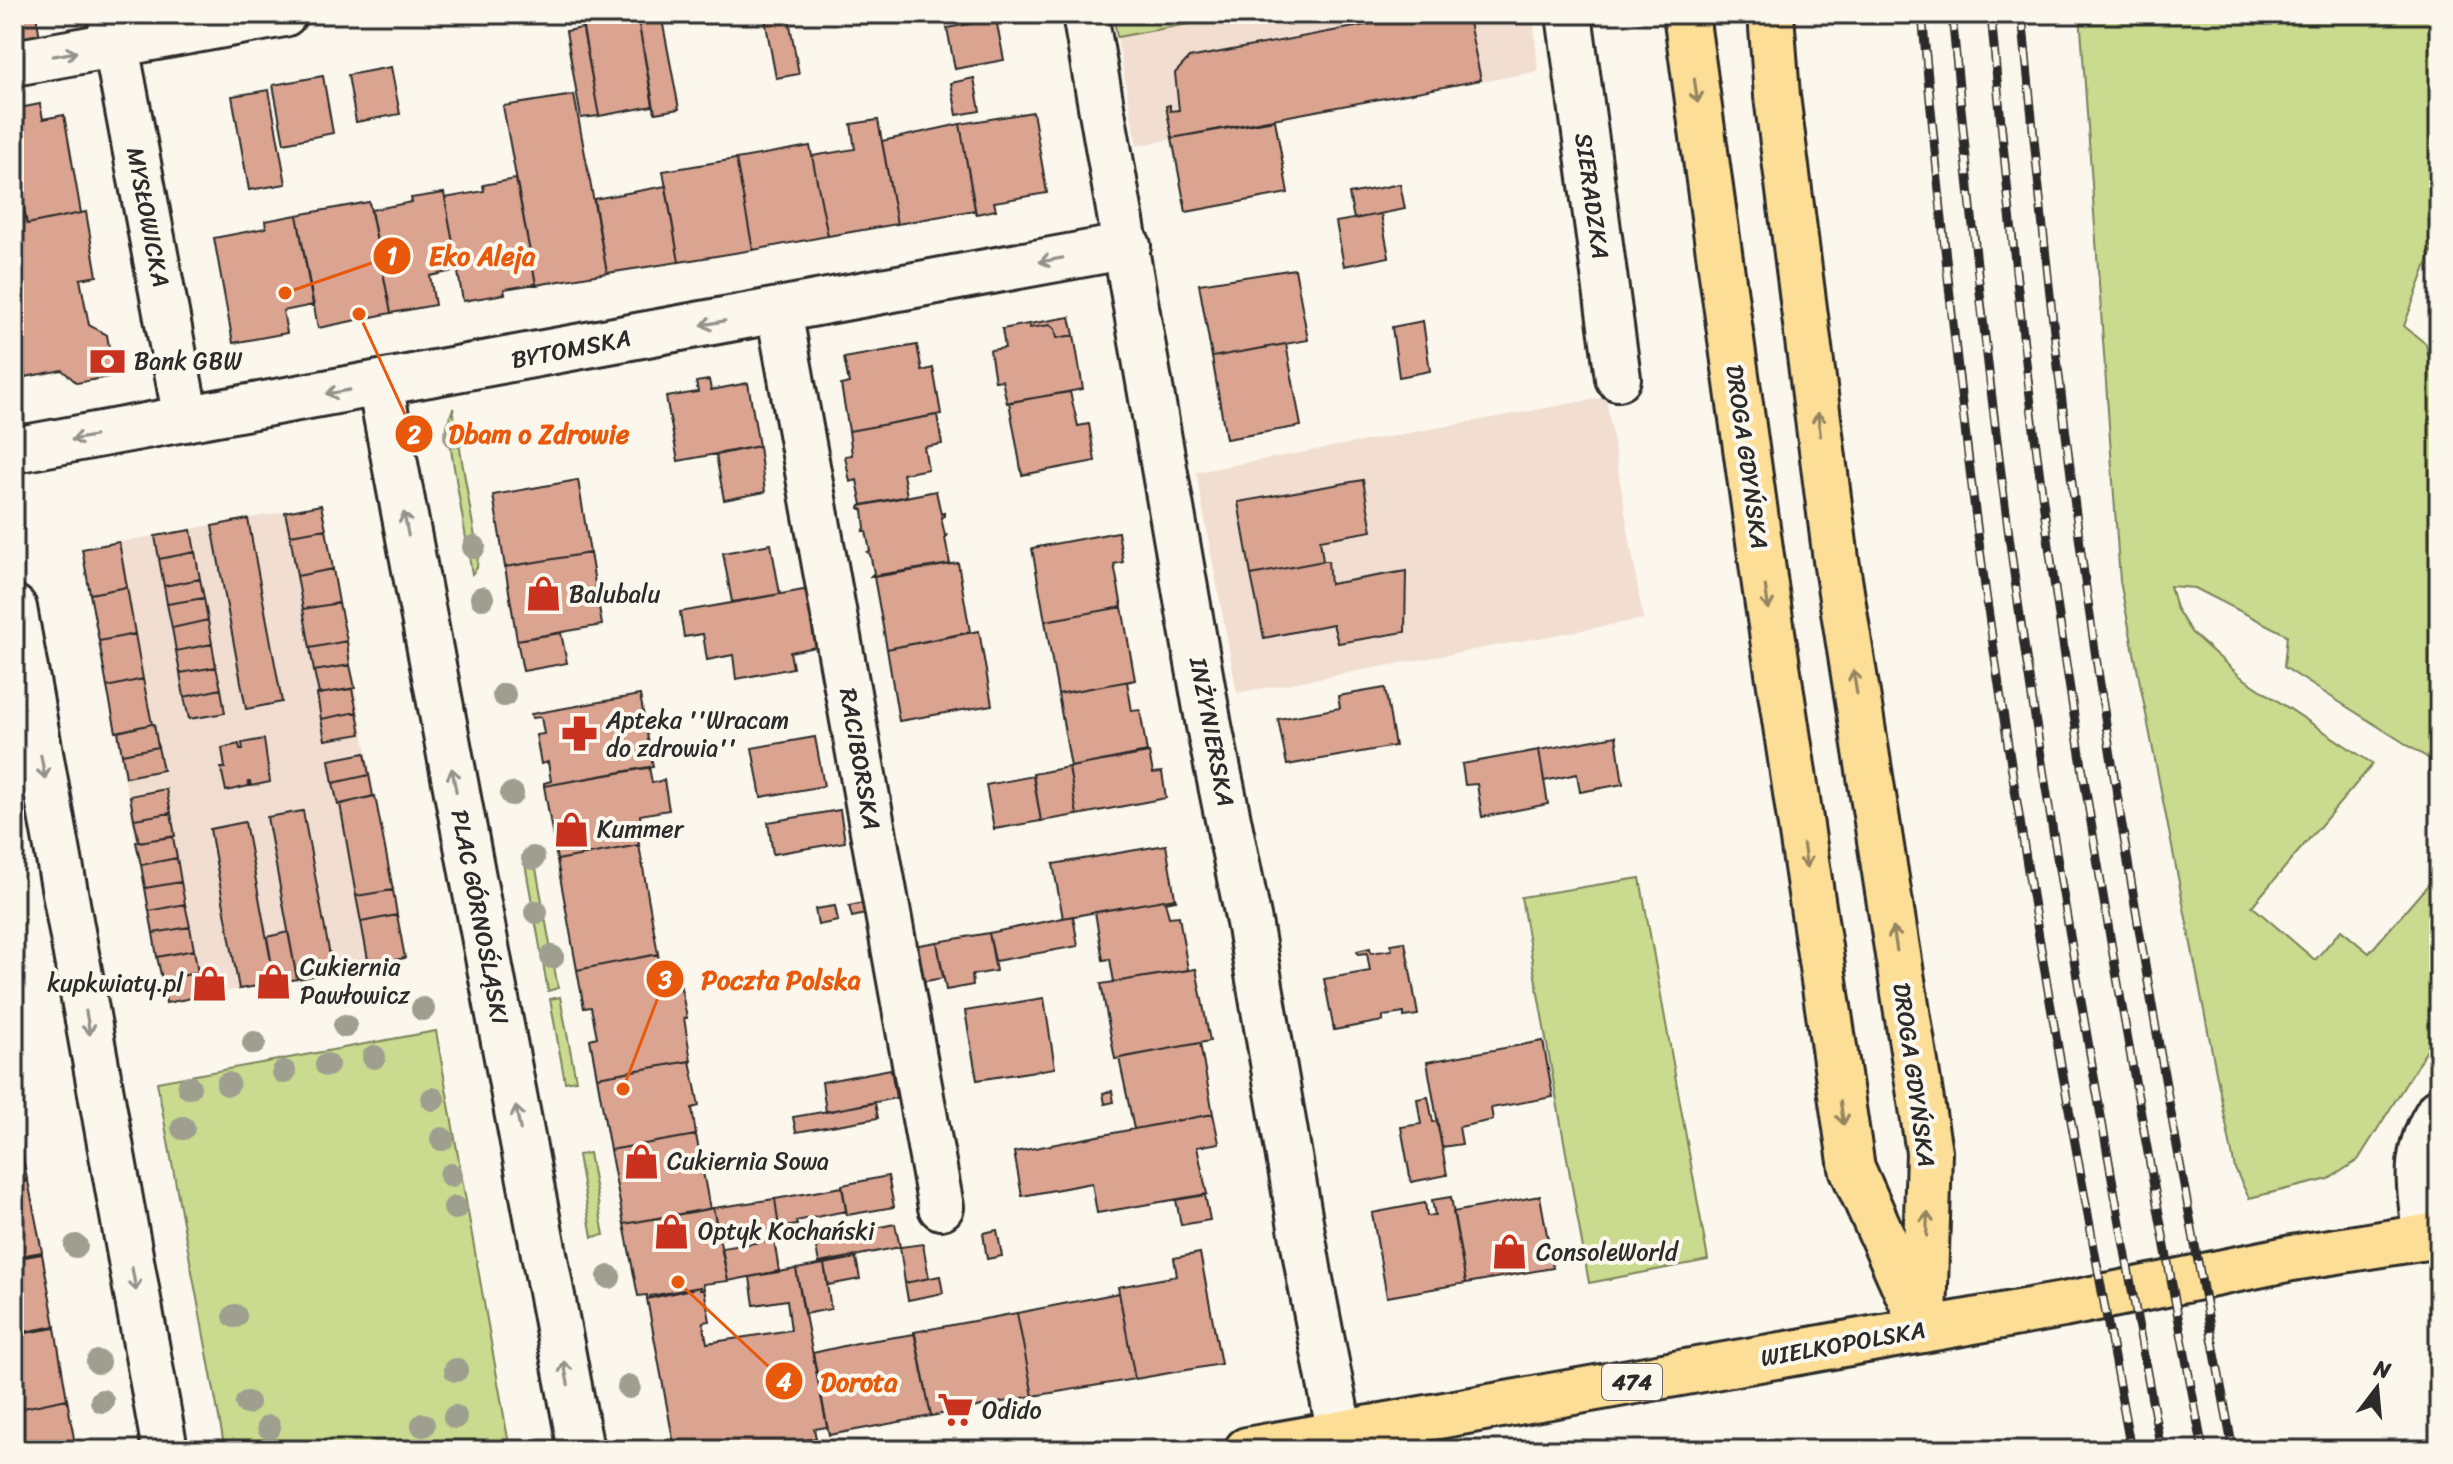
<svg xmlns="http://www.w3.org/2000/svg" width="2453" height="1464" viewBox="0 0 2453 1464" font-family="Sriracha,sans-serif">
  <rect width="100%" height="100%" fill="#fbf7ec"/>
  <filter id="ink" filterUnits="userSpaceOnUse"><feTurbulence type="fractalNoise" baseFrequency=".0125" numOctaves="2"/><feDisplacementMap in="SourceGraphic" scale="16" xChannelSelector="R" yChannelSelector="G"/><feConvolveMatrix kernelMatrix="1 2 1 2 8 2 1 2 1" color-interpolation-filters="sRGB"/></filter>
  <g filter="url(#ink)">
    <!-- built -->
    <path fill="#f1ded1" d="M1242,14h291l5,57 -56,11 -1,-2 -344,66 -20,-109z
      M1606,397l37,222 -406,74 -41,-221z
      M321,505l84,453 -239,45 -84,-454z"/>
    <!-- green -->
    <path fill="#cada8e" stroke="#7a825c" stroke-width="2" d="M1113,14h129l-125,23z
      M2080,14h359v218l-35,94 22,18 2,11 11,5v405l-155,-98 3,-32 -92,-47 -25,-2 6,22 15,24 49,44 133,88 -121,142 63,54 26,-30 28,23 70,-81v159l-81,129 -29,19 -80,19 -14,-29 -115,-588z
      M453,408l25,147 -1,13 -5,6 -25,-148z
      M535,863l23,125 -10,3 -23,-127z
      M1640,878l68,382 -119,23 -68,-386z
      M560,997l16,83 -11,2 -15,-83z
      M436,1031l74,419h-285l-68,-368z
      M589,1153l15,82 -12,2 -14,-82z"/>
    <!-- building -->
    <path fill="#daa491" stroke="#2b2b2b" stroke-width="2" d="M14,14h22l5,30 -27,5z
      M580,14h57l16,92 -54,10z
      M637,14h24l18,95 -24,4z
      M764,14h24l11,60 -23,4z
      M1424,14h38l6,4 13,62 -309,58 -6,-32 4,-1v6l9,-1 -4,-37 14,-15z
      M996,19l8,41 -49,9 -8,-41z
      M583,28l16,88 -18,2 -15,-87z
      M391,67l9,47 -44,8 -8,-47z
      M323,76l10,57 -49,10 -11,-58z
      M974,78l6,33 -23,4 -6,-32z
      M269,90l17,94 -37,6 -17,-94z
      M574,95l33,178 -71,12 -33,-179z
      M40,104l3,15 21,-4 17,98 -54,11 -13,-71v-44z
      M1033,112l14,81 -53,9 2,8 -20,4 -16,-90z
      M878,120l19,104 -69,12 -16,-80 43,-7 -4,-25z
      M1275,120l13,73 -102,19 -14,-74z
      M960,124l15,86 -78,14 -15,-83z
      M810,146l18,90 -75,14 -17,-91z
      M736,159l17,91 -74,12 -16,-91z
      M516,179l20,105 -32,5 1,5 -42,7 -18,-103 39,-7 -1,-6z
      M1400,184l5,25 -51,10 -5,-25z
      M666,186l13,76 -72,11 -13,-74z
      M444,193l14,77 -28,6 5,29 -44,8 -20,-103 41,-8 -1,-4z
      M369,202l22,111 -73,15 -21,-113z
      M23,205l4,19 59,-12 11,64 -17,3 9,46 18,10 7,41 -37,7 -15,-13 -37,7 -11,-58v-113z
      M1381,214l8,43 -45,9 -8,-44z
      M297,215l16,90 -30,6 4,22 -54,10 -19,-105 52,-10 -1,-7z
      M1295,269l13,71 -96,17 -13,-73z
      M1070,317l4,18 -17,3 -2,-9 -5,-4 -20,3 -1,-4z
      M14,321l11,56 -11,2z
      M1423,321l7,50 -31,6 -7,-50z
      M1029,324l1,4 20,-3 5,4 2,9 17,-3 9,54 -76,14 -5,-23 -7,1 -5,-31 15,-2 -3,-19z
      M1286,344l15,82 -75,13 -14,-82z
      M917,345l5,26 11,-3 8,46 -92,17 -8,-46 8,-2 -5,-25z
      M709,380l2,10 37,-7 11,63 -81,15 -12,-64 32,-5 -2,-10z
      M1070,392l8,34 11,-2 6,37 -73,14 -13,-73z
      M937,415l5,29 -18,3 4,22 -25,5 4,22 -45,9 -5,-25 -7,2 -5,-26 7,-1 -3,-24z
      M759,446l6,46 -41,8 -8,-45z
      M578,480l12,73 -85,14 -12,-72z
      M1363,480l9,51 -52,9 3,21 -72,14 -13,-73z
      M936,491l5,23 3,-1v3l-3,1 4,19 3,-1 -3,3 5,26 -79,12 3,-3 -4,-19 -3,-2 3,-1 -4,-20h-3l2,-3 -2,-18 -4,-2 1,-2z
      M321,505l5,24 -36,6 -5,-23z
      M248,519l34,183 -36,7 -34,-183z
      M326,529l7,40 -36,7 -7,-41z
      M191,530l4,22 -36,7 -4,-23z
      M1118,532l5,30 -9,2 8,43 -77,14 -13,-73z
      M119,542l8,45 -37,7 -8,-45z
      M771,544l9,50 -48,8 -9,-49z
      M195,552l5,27 -36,7 -5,-27z
      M590,553l12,72 -85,15 -12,-73z
      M1323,561h5l2,23 76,-13 -1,61 -67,11 -5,-19 -69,14 -13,-63z
      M958,563l12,69 -83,17 -13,-72z
      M333,569l6,34 -36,6 -6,-33z
      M200,579l4,19 -37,6 -3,-18z
      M127,587l8,47 -36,7 -9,-47z
      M815,588l11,57 -36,7 3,16 -57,11 -3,-24 -26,5 -4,-26 -19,3 -4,-25z
      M204,598l4,22 -36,8 -5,-24z
      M339,603l8,38 -37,7 -7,-39z
      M1122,607l13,73 -77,14 -13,-73z
      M208,620l4,24 -36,7 -4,-23z
      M979,631l13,74 -93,16 -12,-72z
      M561,633l6,30 -44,8 -6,-31z
      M135,634l8,45 -36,8 -8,-46z
      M347,641l3,24 -36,6 -4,-23z
      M212,644l4,23 -36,6 -4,-22z
      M350,665l5,23 -36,6 -5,-23z
      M216,667l5,22 -37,8 -4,-24z
      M143,679l9,45 -36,8 -9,-45z
      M1135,680l-8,2 5,29 8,-1 7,42 -76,15 -13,-73z
      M1385,688l10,58 -108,19 -9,-46 62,-11 -2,-12z
      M221,689l4,24 -36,6 -5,-22z
      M352,689l5,23 -36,7 -4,-25z
      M640,695l13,72 -109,19v-3l7,-2 -3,-19 -7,2 -5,-29 8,-1 -3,-17 -9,1 -1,-4z
      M357,712l4,22 -36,6 -4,-21z
      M152,724h2l4,23 -36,7 -4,-22z
      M1616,736l7,48 -43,8 -3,-18 -33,7 -5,-31z
      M815,737l9,49 -63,11 -9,-49z
      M264,739l6,43 -19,4 -1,-4h-2l1,4 -23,5 -5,-23h4l-3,-20 17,-4 1,5h3l-1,-6z
      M158,747l5,23 -37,7 -4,-23z
      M1539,750l9,54 -66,13 -5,-33 -12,1 -3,-21z
      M365,753l4,22 -36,8 -4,-23z
      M1149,753l4,20 9,-1 4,26 -89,17 -8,-48z
      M649,767l3,16 12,-3 5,30 -29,5 1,12 -5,1 3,17 -82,15 -13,-74z
      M1069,767l8,48 -36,6 -8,-47z
      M369,775l4,21 -35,9 -5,-22z
      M1033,776l8,45 -47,8 -8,-44z
      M166,789l5,24 -37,6 -4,-23z
      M375,796l18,94 -37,6 -16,-92z
      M840,810l5,32 -72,12 -5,-32z
      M303,811l30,161 -36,7 -30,-162z
      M171,813l4,23 -36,6 -5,-23z
      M245,822l30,161 -36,6 -29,-160z
      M173,837l4,21 -36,7 -5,-23z
      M639,845l19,109 -81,16 -20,-110z
      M1166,845l9,53 -112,20 -10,-54z
      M177,858l4,24 -36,6 -4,-23z
      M181,882l4,22 -36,7 -4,-23z
      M393,890l4,25 -36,7 -5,-26z
      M1175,898l1,2 -11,2 4,15 10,-1 9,54 -74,12 -4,-23 -7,1 -8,-48z
      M868,902l2,11 -18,4 -3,-11z
      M185,904l5,23 -37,6 -4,-22z
      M835,906l3,15 -20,4 -3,-16z
      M397,915l8,43 -36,7 -8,-43z
      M1073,916l5,30 -83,15 -6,-28z
      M190,927l4,23 -37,7 -4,-24z
      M288,932l9,47 -22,4 -8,-46z
      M989,933l7,38 -24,4 1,10 -27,5 -9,-48z
      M937,942l6,36 -23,4 -7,-36z
      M1405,942l13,73 -14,2v-4l-21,3v5l-49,9 -10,-51 46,-8 -3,-18 -9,1 -1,-3 13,-3 1,5 21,-3 -1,-6z
      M194,950l4,23 -36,6 -5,-22z
      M658,954l4,22 16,-3 9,45h-3l7,43 -94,16 -7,-38 7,-2 -6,-30 -7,1 -7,-38z
      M1196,969l14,72 -95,18 -14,-75z
      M198,973l4,23 -36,7 -4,-24z
      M1044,998l11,70 -78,12 -12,-69z
      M1543,1041l10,56 -62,11 2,12 -34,7 3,17 -20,3 -15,-85z
      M1200,1043l13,71 -79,15 -15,-71z
      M690,1061l9,45 -7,2 4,27 -86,15 -13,-73z
      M891,1069l5,29 -70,14 -4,-30z
      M1112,1091l2,11 -9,2 -2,-11z
      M1428,1097l5,25 4,-1 10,54 -36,7 -10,-55 20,-3 -4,-25z
      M875,1103l3,15 -82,14 -3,-15z
      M14,1110l13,69 -13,3z
      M1213,1114l6,29 -22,4 10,47 -110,19 -5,-30 -70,13 -8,-44z
      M696,1135l14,74 -86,15 -14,-74z
      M888,1176l6,31 -47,8 -5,-30z
      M28,1181l14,71 -28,5v-73z
      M842,1187l4,24 -50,10 1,4 -18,3 -4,-29z
      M1205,1195l5,25 -29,5 -5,-25z
      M1540,1196l13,72 -87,15 -13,-71z
      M1451,1197l15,86 -79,14 -15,-84 53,-10 2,13 8,-1 -3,-15z
      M775,1199l4,29 -59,10 -7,-30z
      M713,1208l15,73 -25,3 1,5 -4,1v-3l-50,9v3h-3v-4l-9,1 -14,-72z
      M895,1224l5,23 -81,16 -6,-32 37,-6 1,8z
      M997,1230l5,26 -15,3 -4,-26z
      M774,1240l5,31 -51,10 -6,-33z
      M923,1244l6,34 -24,5 -5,-36z
      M1200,1253l21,111 -86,15 -17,-92 59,-11 -3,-18z
      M42,1254l13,72 -41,8v-75z
      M856,1258l4,21 -32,6 -4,-21z
      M824,1264l7,45 -27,5 -8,-45z
      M796,1269l31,158 -13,2 2,9 -63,12h-30v-4l-48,4 -28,-151 53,-12v3l4,-1 6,32 -7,1 4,21 84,-13 -4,-30 -33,5 -4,-28z
      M940,1276l3,17 -35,7 -3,-17z
      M1119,1293l16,86 -102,17 -16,-83z
      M1017,1313l16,83 -102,20 -17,-84z
      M55,1328l12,71 -53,11v-75z
      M915,1334l16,82 -102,19 -16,-82 44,-10z
      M67,1399l9,51h-62v-40z"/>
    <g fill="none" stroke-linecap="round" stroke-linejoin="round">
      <defs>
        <path id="minor" d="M110,14l76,405
          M1085,14l124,712 41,201 59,347 34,176
          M1569,14l49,364
          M14,63l270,-49
          M779,311l162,896
          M380,384l201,1066
          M14,450l1114,-204
          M14,608l151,842
          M2425,1237c-4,-51 -15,-80 14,-126"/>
        <path id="major" d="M1686,14l79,571 87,583 72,162
          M1771,14l6,82 59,464 93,592 -5,168
          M1247,1450l816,-145 229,-47 147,-23"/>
      </defs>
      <!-- minor casing -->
      <use href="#minor" stroke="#2b2b2b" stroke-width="50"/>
      <!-- major casing -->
      <use href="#major" stroke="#2b2b2b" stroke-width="50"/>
      <!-- minor -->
      <use href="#minor" stroke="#fbf7ec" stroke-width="44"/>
      <!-- major -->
      <use href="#major" stroke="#fdde96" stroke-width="44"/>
      <defs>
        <path id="rail" d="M1922,14c19,206 40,412 69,616 39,275 90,547 140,820
          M1952,14c19,203 40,407 69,609 40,277 90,552 140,827
          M1991,14c18,203 39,407 69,609 41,277 91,552 143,827
          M2022,14c19,201 39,402 68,602 40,279 91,557 143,834"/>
      </defs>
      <!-- rail casing -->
      <use href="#rail" stroke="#2b2b2b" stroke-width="9"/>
      <!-- rail -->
      <use href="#rail" stroke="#fbf7ec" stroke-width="6" stroke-dasharray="18" stroke-linecap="butt"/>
    </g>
    <!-- trees -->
    <g fill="#9f9f90">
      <circle cx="455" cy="436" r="12"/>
      <circle cx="474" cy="547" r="12"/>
      <circle cx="482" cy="598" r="12"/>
      <circle cx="504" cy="695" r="12"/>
      <circle cx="512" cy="794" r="12"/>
      <circle cx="533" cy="858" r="12"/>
      <circle cx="536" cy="912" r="12"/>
      <circle cx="552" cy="957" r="12"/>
      <circle cx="423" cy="1009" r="12"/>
      <circle cx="345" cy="1026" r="12"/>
      <circle cx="254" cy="1043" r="12"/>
      <circle cx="374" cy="1057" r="12"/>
      <circle cx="327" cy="1065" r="12"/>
      <circle cx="284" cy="1072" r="12"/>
      <circle cx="228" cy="1084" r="12"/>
      <circle cx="189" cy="1087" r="12"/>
      <circle cx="433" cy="1099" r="12"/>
      <circle cx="183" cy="1128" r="12"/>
      <circle cx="442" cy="1139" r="12"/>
      <circle cx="451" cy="1175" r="12"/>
      <circle cx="455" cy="1208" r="12"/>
      <circle cx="76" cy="1246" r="12"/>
      <circle cx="609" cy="1277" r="12"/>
      <circle cx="235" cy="1316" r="12"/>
      <circle cx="98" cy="1362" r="12"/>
      <circle cx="456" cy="1370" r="12"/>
      <circle cx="629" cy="1387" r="12"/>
      <circle cx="102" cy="1401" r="12"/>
      <circle cx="247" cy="1403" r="12"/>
      <circle cx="455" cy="1417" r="12"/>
      <circle cx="423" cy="1425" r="12"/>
      <circle cx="269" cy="1427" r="12"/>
    </g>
    <!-- one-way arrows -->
    <defs><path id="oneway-shaft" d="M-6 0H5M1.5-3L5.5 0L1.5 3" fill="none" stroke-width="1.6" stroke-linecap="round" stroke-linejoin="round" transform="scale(2)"/></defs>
    <g stroke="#93918c">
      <use href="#oneway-shaft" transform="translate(65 54) rotate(-10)"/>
      <use href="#oneway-shaft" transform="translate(1051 260) rotate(170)"/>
      <use href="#oneway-shaft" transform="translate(713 323) rotate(169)"/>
      <use href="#oneway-shaft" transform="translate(338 392) rotate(170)"/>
      <use href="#oneway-shaft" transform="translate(83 438) rotate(170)"/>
      <use href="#oneway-shaft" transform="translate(406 524) rotate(-101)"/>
      <use href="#oneway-shaft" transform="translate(43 767) rotate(80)"/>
      <use href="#oneway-shaft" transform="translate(454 780) rotate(-101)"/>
      <use href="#oneway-shaft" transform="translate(88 1023) rotate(80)"/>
      <use href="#oneway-shaft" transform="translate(518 1118) rotate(-101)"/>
      <use href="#oneway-shaft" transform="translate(134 1279) rotate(80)"/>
      <use href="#oneway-shaft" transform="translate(566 1373) rotate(-101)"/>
    </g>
    <g stroke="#948460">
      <use href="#oneway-shaft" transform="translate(1696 91) rotate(82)"/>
      <use href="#oneway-shaft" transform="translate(1819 424) rotate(-97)"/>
      <use href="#oneway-shaft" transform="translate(1767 598) rotate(82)"/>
      <use href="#oneway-shaft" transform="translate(1855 682) rotate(-99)"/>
      <use href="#oneway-shaft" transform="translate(1805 856) rotate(82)"/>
      <use href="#oneway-shaft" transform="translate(1895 939) rotate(-99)"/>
      <use href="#oneway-shaft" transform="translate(1842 1113) rotate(82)"/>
      <use href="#oneway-shaft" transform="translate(1927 1224) rotate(-88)"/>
    </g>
  </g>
  <!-- icons -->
  <defs>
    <symbol id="bank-bare" viewBox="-9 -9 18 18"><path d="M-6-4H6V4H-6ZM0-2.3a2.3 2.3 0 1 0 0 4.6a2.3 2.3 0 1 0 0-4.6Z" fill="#c8321e" stroke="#fbf7ec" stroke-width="2.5" paint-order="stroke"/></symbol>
    <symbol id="shop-bare" viewBox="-9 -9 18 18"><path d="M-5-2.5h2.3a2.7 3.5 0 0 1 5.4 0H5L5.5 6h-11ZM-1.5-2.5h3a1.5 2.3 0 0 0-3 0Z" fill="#c8321e" stroke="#fbf7ec" stroke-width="2.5" paint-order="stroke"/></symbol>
    <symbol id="pharmacy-bare" viewBox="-9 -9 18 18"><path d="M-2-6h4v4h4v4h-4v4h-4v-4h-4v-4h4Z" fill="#c8321e" stroke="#fbf7ec" stroke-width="2.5" paint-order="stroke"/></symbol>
    <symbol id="supermarket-bare" viewBox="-9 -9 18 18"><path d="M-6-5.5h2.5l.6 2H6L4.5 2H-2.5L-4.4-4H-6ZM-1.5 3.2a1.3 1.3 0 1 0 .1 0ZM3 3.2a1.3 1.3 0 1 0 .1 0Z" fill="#c8321e" stroke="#fbf7ec" stroke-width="2.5" paint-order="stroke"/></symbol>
  </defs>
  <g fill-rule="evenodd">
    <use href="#bank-bare" x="82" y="336" width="51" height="51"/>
    <use href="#shop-bare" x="518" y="568" width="51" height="51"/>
    <use href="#pharmacy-bare" x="554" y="708" width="51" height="51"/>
    <use href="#shop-bare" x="546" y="804" width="51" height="51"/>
    <use href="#shop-bare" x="248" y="956" width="51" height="51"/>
    <use href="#shop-bare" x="184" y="958" width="51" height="51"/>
    <use href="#shop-bare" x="616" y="1136" width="51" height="51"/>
    <use href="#shop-bare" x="646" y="1206" width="51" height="51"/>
    <use href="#shop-bare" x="1484" y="1226" width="51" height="51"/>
    <use href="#supermarket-bare" x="930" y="1384" width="51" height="51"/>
  </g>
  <g text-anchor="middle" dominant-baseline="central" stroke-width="8" stroke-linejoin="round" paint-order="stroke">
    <!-- shield labels -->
    <rect fill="#fbf7ec" stroke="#696865" stroke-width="2" x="1602" y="1364" width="60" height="36" rx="6"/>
    <g font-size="22" font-weight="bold" fill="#2b2b2b">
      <text x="1632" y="1382">474</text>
    </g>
    <!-- street labels -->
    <g font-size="24" fill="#2b2b2b" stroke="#fbf7ec">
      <text transform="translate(1592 196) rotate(82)">SIERADZKA</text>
      <text transform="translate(148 217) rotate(79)">MYSŁOWICKA</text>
      <text transform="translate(571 349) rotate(-11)">BYTOMSKA</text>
      <text transform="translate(1747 457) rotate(82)">DROGA GDYŃSKA</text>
      <text transform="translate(1212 732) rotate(79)">INŻYNIERSKA</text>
      <text transform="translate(860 759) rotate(80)">RACIBORSKA</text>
      <text transform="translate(480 917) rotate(79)">PLAC GÓRNOŚLĄSKI</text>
      <text transform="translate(1914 1075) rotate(82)">DROGA GDYŃSKA</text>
      <text transform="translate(1843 1344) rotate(-10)">WIELKOPOLSKA</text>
    </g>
    <!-- poi labels -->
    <g font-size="24" fill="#2b2b2b" stroke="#fbf7ec" text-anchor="start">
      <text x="134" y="361">Bank GBW</text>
      <text x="569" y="594">Balubalu</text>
      <text x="606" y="720">Apteka ''Wracam<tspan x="606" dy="28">do zdrowia''</tspan></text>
      <text x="597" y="829">Kummer</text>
      <text x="300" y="967">Cukiernia<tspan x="300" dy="28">Pawłowicz</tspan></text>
      <text x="183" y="983" text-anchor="end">kupkwiaty.pl</text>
      <text x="667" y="1161">Cukiernia Sowa</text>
      <text x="698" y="1231">Optyk Kochański</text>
      <text x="1536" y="1252">ConsoleWorld</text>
      <text x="982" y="1410">Odido</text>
    </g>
  </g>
  <!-- callouts -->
  <path fill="none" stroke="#e8590c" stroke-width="3" d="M285 293L392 256M359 314L414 434M623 1089L665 979M678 1282L784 1381"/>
  <g fill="#e8590c" stroke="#fbf7ec" stroke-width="3">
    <circle cx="285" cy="293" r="8"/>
    <circle cx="359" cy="314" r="8"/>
    <circle cx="623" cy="1089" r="8"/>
    <circle cx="678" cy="1282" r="8"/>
    <circle cx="392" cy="256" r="20"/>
    <circle cx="414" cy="434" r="20"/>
    <circle cx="665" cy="979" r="20"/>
    <circle cx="784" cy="1381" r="20"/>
  </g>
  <g font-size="24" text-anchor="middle" font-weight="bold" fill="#fff">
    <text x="392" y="264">1</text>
    <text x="414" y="443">2</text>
    <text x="665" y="988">3</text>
    <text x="784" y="1390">4</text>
  </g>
  <g font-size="26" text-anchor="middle" font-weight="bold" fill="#e8590c" stroke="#fbf7ec" stroke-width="8" stroke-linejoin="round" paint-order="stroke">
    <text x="482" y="265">Eko Aleja</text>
    <text x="539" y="443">Dbam o Zdrowie</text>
    <text x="781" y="989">Poczta Polska</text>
    <text x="859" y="1391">Dorota</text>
  </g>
  <!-- margin -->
  <rect width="2453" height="1464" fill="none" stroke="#fbf7ec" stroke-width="48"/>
  <rect x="24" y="24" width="2405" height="1416" fill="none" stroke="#2b2b2b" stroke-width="3" filter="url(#ink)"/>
  <!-- north arrow -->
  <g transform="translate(2377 1388) rotate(16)" stroke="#fbf7ec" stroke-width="6" paint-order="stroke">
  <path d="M0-6L14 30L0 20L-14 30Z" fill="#2b2b2b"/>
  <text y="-12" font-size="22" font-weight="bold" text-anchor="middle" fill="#2b2b2b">N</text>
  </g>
</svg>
